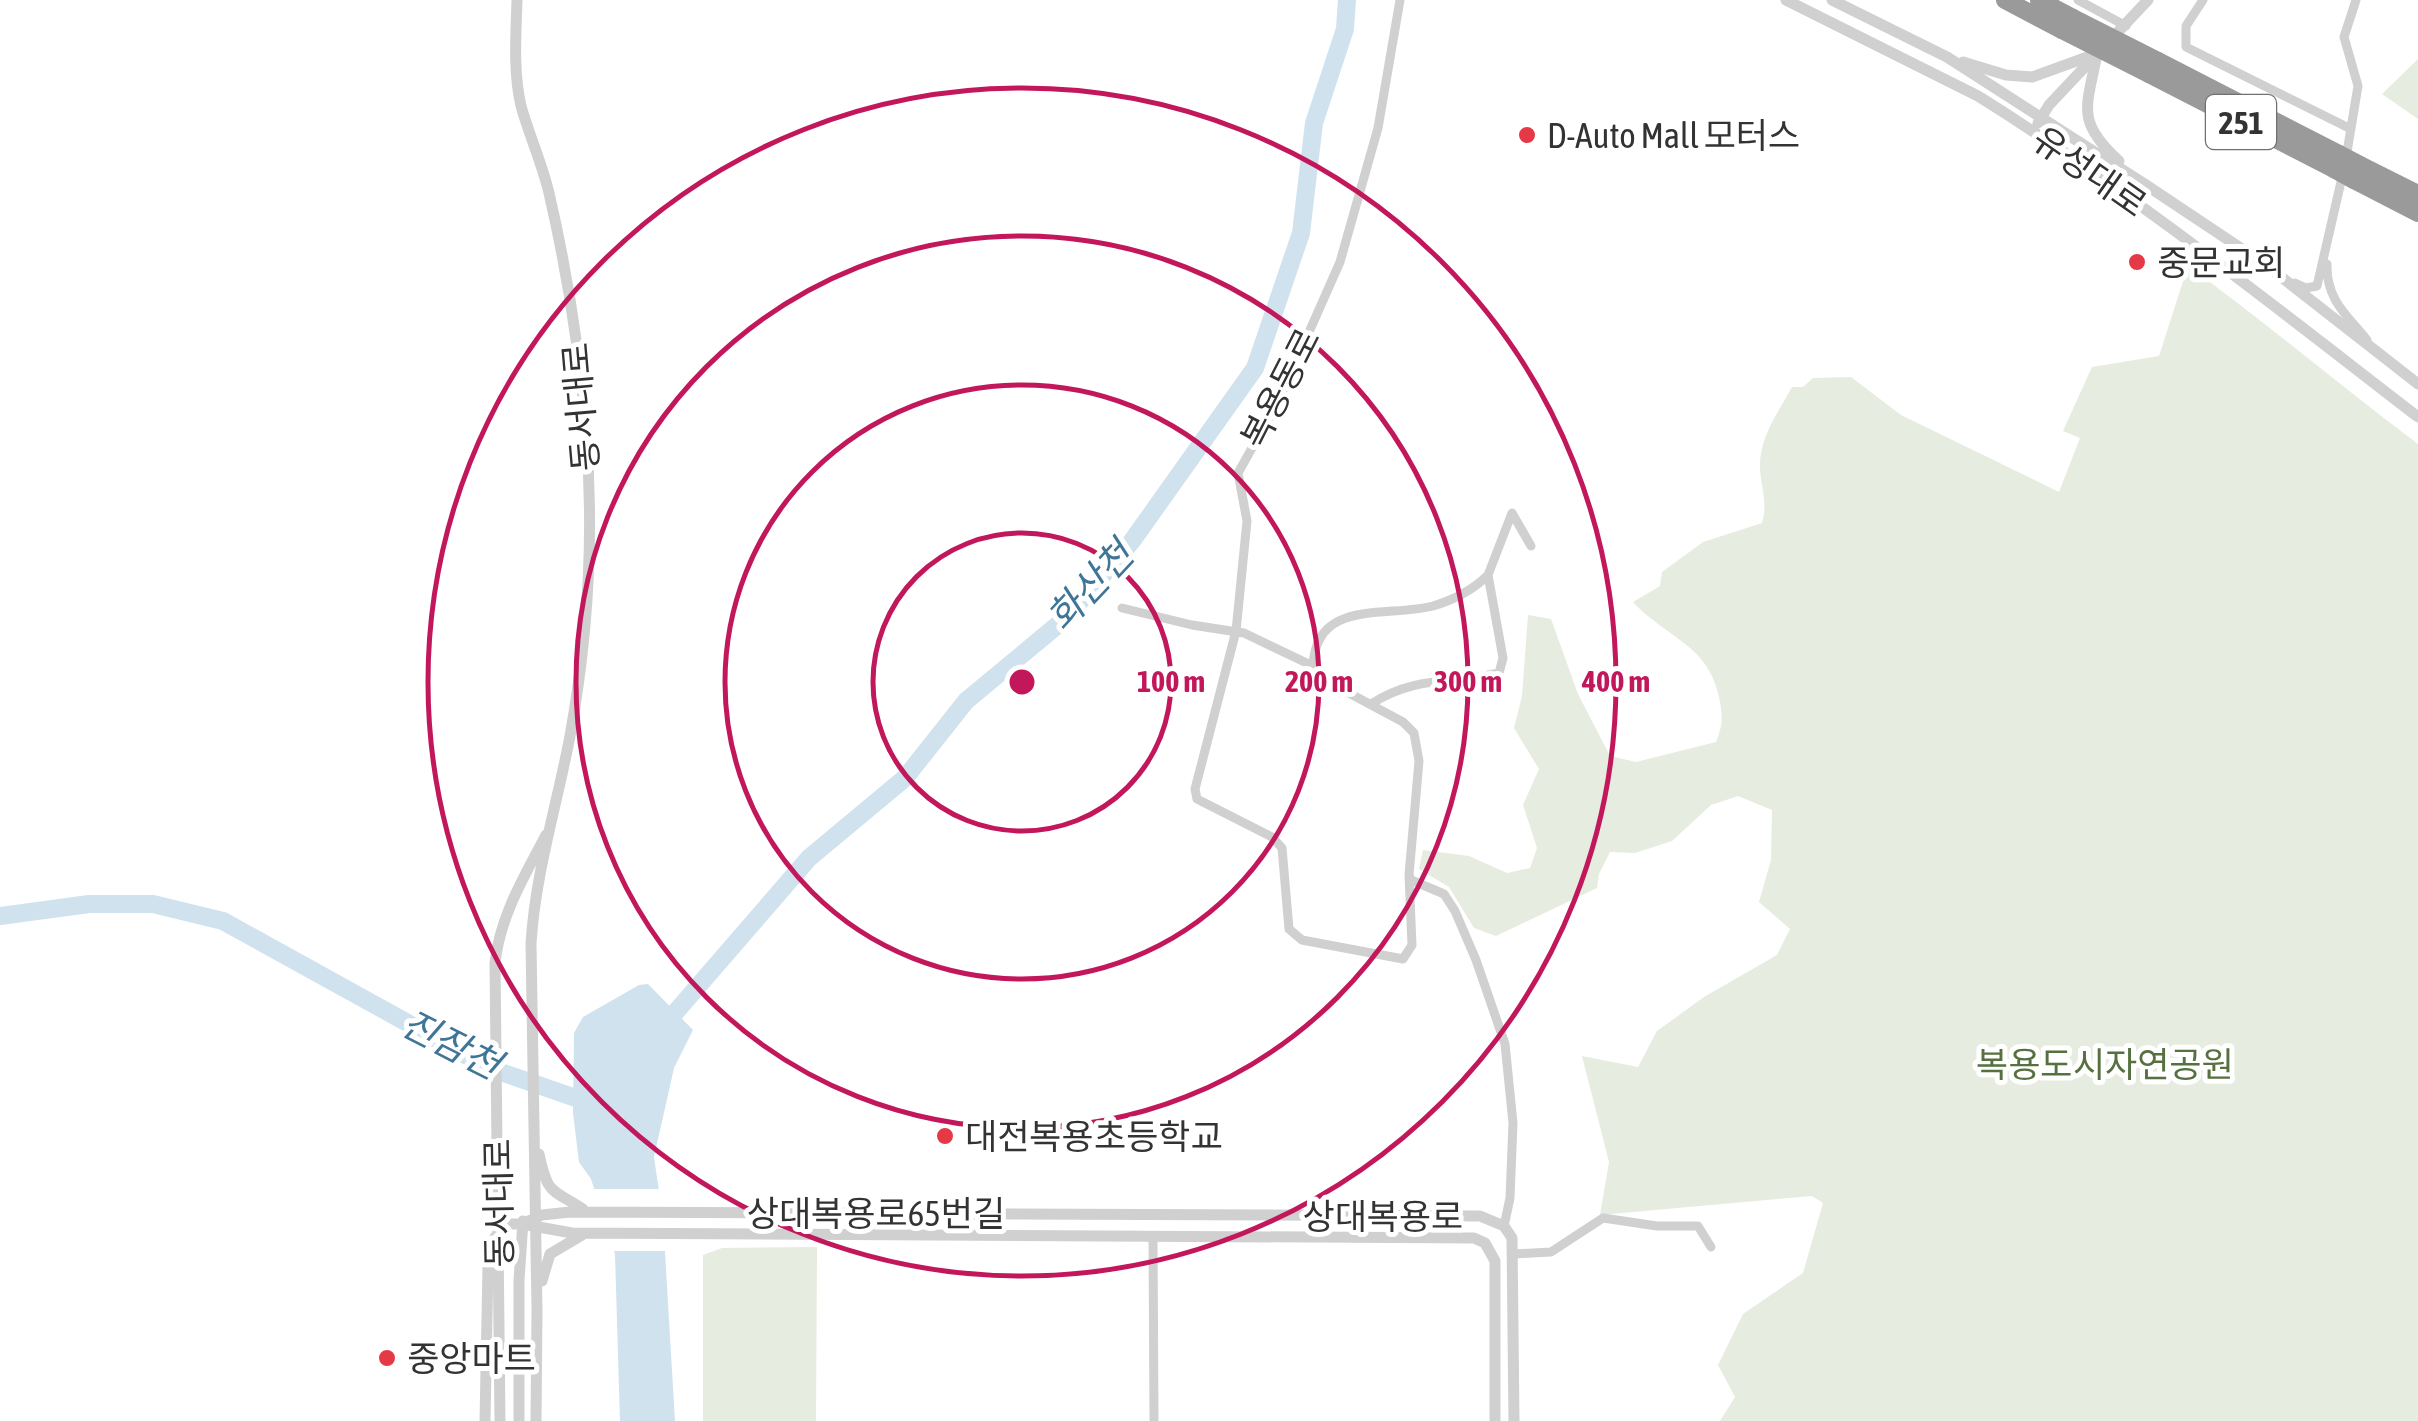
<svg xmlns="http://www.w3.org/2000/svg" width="2418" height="1421" viewBox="0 0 2418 1421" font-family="'Asap Condensed','Noto Sans KR',sans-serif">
  <rect width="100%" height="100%" fill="#fff"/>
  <!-- green -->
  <path fill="#e6ecdf" d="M2418,59v60l-36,-25z
    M2188,266c79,57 152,120 230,178v977h-698l15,-24 -17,-32 25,-51 60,-41 20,-70 -11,-7 -212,19 9,-53 -27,-106 56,11 19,-36 47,-34 73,-42 13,-26 -31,-27 12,-42 1,-50 -34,-14 -27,9 -39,36 -37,12 -25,-1 -11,22 -2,14 -101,48 -22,-8 -25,-41 -30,-18 4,-19 46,6 38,17 23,-5 7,-20 -14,-43 16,-36 -25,-41 8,-32 6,-81 23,4 27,75 32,62 26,6 80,-20c7,-17 7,-26 3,-45 -10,-52 -54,-60 -86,-95l27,-16 2,-14 41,-30 59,-19c6,-20 -1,-35 -2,-55 -1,-31 18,-55 32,-81h11l10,-9 38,-1 50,38 158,77 21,-54 -17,-7 29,-64 67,-11z
    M817,1247l-1,174h-113v-166l19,-7z"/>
  <!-- water -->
  <path fill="#cfe2ee" d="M648,984l45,46 -19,38 -20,89 9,62 12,202h-55l-5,-167 -24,-75 -12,-17 -6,-49 1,-80 9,-16 56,-32z"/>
  <!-- pier -->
  <path fill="#fff" d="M589,1189h75l6,62h-61z"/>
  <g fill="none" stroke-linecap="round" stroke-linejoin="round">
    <!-- river -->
    <path stroke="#cfe2ee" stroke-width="18" d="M0,916l89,-12h64l70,17 266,147 104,36
      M661,1029l148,-171 96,-80 61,-77 100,-83 66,-77 123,-173 46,-135 13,-110 31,-94 2,-29"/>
    <!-- minor -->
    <path stroke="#d0d0d0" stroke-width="9" d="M1400,0l-22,128 -38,134 -61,138 -41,73 9,48 -11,110 -41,158 2,10 75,38 10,11 7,81 13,11 101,19 9,-14 -3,-70
      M2078,0l48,26
      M2203,0l-17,26v21l165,82
      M2346,158l12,-72 -14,-49 12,-37
      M2327,264c-1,36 20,51 40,76
      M2295,283l11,5 11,-2 26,-113
      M1122,608l70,17 52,8 69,33 34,26 56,30 11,11 5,28 -10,114 2,5 33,14 11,17 21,49 29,84 8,79 -3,75 -6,28
      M1313,666c3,-68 74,-48 120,-60 20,-6 40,-16 55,-31l24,-62 19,33
      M1371,704c45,-29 82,-20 128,-31l4,-15 -15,-83
      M1153,1236l1,185
      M1514,1254l37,-2 52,-34 54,8h41l13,21"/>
    <!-- tertiary -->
    <path stroke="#d0d0d0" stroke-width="11" d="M517,0c-1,35 -4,71 4,106 8,29 21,57 28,87 18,78 31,160 37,240 8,100 2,204 -16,303 -13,69 -35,138 -39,208l6,366 -1,111
      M1786,0l192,96c154,96 296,210 440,321
      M1832,0l115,57 199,128 120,80 152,119
      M2097,54c-10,53 -22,67 22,107
      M1963,62l43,13 26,2 61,-22
      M2038,123l11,-18 99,-105
      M539,1154c9,42 12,34 44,55
      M499,1224h23l50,9 902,5 11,5 10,18v160
      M522,1224l20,-9 28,-3 910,4 24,10 8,12 2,183
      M542,1281l8,-27 32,-19
      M485,1421l3,-156 7,-28
      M500,1421l-5,-458c5,-47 29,-86 51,-128
      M519,1421v-141l4,-59"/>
    <!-- motorway -->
    <path stroke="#9a9a9a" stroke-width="18" d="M2005,0l57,30
      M2039,0l34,18
      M2158,61l181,93
      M2149,74l185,95
      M2360,165l58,29
      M2354,180l64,33"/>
    <!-- motorway-bridge -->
    <path stroke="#9a9a9a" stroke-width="18" d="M2073,18l85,43
      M2062,30l87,44
      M2339,154l21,11
      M2334,169l20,11"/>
  </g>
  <!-- distance rings -->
  <g fill="none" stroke="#c2185b" stroke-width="5">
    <circle cx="1022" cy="682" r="149"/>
    <circle cx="1022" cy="682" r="297"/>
    <circle cx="1022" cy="682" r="446"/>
    <circle cx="1022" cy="682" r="594"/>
  </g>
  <!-- markers -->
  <g fill="#e63946" stroke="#fff" stroke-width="4">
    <circle cx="1527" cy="135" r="10"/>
    <circle cx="2137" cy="262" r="10"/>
    <circle cx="945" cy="1136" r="10"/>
    <circle cx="387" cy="1358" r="10"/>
  </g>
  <g text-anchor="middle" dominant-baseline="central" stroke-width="10" stroke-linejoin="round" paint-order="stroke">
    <!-- shield labels -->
    <rect fill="#fff" stroke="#707070" stroke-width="2.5" x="2206" y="95" width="70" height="54" rx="8"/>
    <g font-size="32" font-weight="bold" fill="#333">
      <text x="2241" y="122">251</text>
    </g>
    <!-- poi labels -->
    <g font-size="35" fill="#333" stroke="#fff" text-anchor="start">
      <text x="1547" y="135">D-Auto Mall 모터스</text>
      <text x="2157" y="262">중문교회</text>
      <text x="965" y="1136">대전복용초등학교</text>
      <text x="407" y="1358">중앙마트</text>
    </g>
    <!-- street labels -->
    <g font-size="35" fill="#333" stroke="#fff">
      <text transform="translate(2090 171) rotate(35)">유성대로</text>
      <text transform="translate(1280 388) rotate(-63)">복용동로</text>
      <text transform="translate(580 407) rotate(-95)">동서대로</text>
      <text transform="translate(498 1203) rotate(-91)">동서대로</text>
      <text x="876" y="1213">상대복용로65번길</text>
      <text x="1383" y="1216">상대복용로</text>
    </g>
    <!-- park labels -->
    <g font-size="35" fill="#56703f" stroke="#fff">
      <text x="2105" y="1064">복용도시자연공원</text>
    </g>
    <!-- water labels -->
    <g font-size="38" font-style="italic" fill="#3f7597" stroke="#fff">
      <text transform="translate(1090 586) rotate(-47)">화산천</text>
      <text transform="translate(451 1044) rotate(27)">진잠천</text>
    </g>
  </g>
  <circle cx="1022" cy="682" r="15" fill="#c2185b" stroke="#fff" stroke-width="5"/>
  <g font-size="30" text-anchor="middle" font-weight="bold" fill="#c2185b" stroke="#fff" stroke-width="10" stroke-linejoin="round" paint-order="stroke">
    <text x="1171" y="692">100 m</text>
    <text x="1319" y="692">200 m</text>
    <text x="1468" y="692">300 m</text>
    <text x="1616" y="692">400 m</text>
  </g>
</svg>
